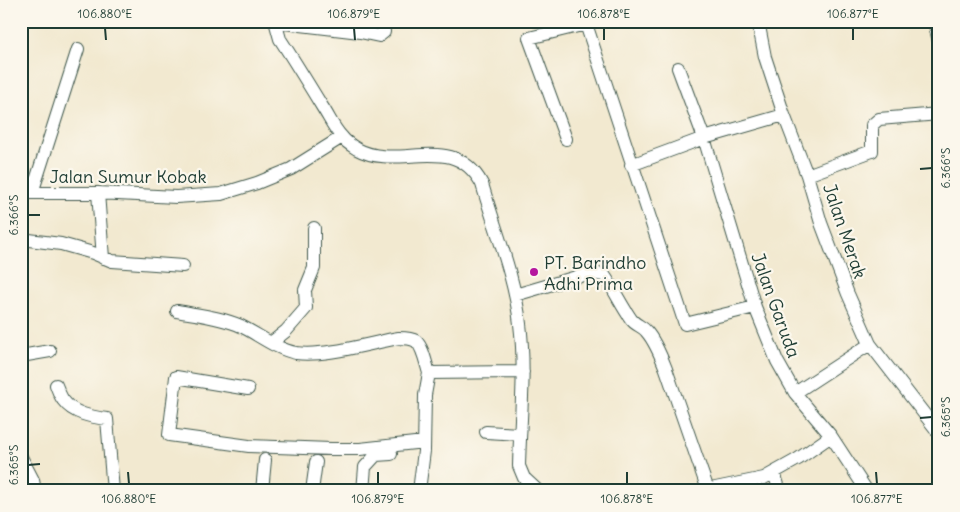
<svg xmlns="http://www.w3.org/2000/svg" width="960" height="512" viewBox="0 0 960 512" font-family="Delius,sans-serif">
  <rect width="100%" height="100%" fill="#fbf7ec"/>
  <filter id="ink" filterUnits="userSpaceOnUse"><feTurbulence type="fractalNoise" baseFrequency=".02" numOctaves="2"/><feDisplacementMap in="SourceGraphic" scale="10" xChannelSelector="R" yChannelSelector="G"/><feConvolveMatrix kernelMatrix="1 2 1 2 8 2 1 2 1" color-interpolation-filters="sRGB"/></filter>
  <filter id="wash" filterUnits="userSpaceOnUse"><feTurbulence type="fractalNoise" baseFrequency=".0096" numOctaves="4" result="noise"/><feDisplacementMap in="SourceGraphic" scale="20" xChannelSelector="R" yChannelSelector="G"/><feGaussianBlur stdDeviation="1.12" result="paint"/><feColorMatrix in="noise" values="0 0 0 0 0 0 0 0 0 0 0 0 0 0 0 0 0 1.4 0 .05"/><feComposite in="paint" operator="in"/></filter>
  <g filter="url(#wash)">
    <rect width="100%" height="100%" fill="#f2e9d0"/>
  </g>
  <g filter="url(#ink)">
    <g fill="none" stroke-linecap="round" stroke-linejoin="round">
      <defs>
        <path id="street" d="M275,21l5,18c15,23 29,46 43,69 6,9 11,21 19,29 3,4 10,9 15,12 42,23 96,-19 125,35 13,45 33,94 38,140 6,48 0,95 -1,142l5,12 14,13
          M758,21l7,36 19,58 23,60 14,48 27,71 22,50 69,89
          M934,21l5,21
          M275,22l85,10 19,4 5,-4 -1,-11
          M678,68l26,70 51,169 22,54 18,32 36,43 36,55
          M566,139l-37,-101 57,-14 99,300 70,-17
          M631,165l73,-27 80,-23
          M807,175l65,-24v-26l7,-6 60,-5
          M21,193h77l78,4 45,-3 36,-11 34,-14 51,-32
          M32,193l46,-144
          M98,193l5,65
          M21,239l40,5 32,9 19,8 71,5
          M515,295l75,-22 14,2c10,14 17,30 27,44 4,6 11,7 15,12 9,10 15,25 20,38l42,121
          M177,311c21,4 44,6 64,15 18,9 35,23 55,27 29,4 74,-10 103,-15 5,0 12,0 17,3 7,6 10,23 13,32
          M271,343l15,-12 20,-23 -1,-18 9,-22v-40
          M21,356l29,-5
          M56,385c2,5 4,11 7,15 10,14 29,17 44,19l6,72
          M248,389l-72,-12 -7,58 80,11 82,3h29l64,-7
          M795,393l75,-49
          M486,432l34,2
          M21,457l12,23 2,11
          M774,473l6,18
          M262,491l3,-31
          M312,491l4,-29
          M363,491l2,-24 11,-12 15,-1
          M419,491l5,-40 1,-56 4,-22 94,-1
          M701,491l63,-13 34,-19 33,-23"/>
      </defs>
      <!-- street casing -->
      <use href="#street" stroke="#3f574b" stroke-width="14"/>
      <!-- street -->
      <use href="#street" stroke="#fff" stroke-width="12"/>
    </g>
  </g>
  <!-- ticks -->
  <path fill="none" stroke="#1f3d34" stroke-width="2" d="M105,28l1,12M354,28l1,12M604,28v12M853,28v12M920,169l12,-1M28,215h12M920,418l12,-1M28,465l12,-1M128,472l1,12M378,472v12M627,472v12M876,472l1,12"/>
  <!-- markers -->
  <circle fill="#b5179e" stroke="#fbf7ec" stroke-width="2" cx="534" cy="272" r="5"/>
  <g text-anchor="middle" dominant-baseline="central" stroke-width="4.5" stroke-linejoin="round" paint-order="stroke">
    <!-- street labels -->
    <g font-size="18" fill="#1f3d34" stroke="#fbf7ec">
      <text x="128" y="176">Jalan Sumur Kobak</text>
      <text transform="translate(845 231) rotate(71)">Jalan Merak</text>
      <text transform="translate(776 305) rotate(70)">Jalan Garuda</text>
    </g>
    <!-- poi labels -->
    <g font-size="18" fill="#1f3d34" stroke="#fbf7ec" text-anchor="start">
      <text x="544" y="262">PT. Barindho<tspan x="544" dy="21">Adhi Prima</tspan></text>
    </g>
  </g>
  <!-- margin -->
  <rect width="960" height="512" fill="none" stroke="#fbf7ec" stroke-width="55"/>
  <rect x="28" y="28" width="904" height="456" fill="none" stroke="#1f3d34" stroke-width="2"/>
  <g font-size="12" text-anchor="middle" fill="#1f3d34">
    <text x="105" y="18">106.880°E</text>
    <text x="354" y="18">106.879°E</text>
    <text x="604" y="18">106.878°E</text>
    <text x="853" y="18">106.877°E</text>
    <text transform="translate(946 168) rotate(-90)" y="4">6.366°S</text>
    <text transform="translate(14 215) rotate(-90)" y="4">6.366°S</text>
    <text transform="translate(946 417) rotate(-90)" y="4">6.365°S</text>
    <text transform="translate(14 465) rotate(-90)" y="4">6.365°S</text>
    <text x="129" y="503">106.880°E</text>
    <text x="378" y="503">106.879°E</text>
    <text x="627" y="503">106.878°E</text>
    <text x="877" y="503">106.877°E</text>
  </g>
</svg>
